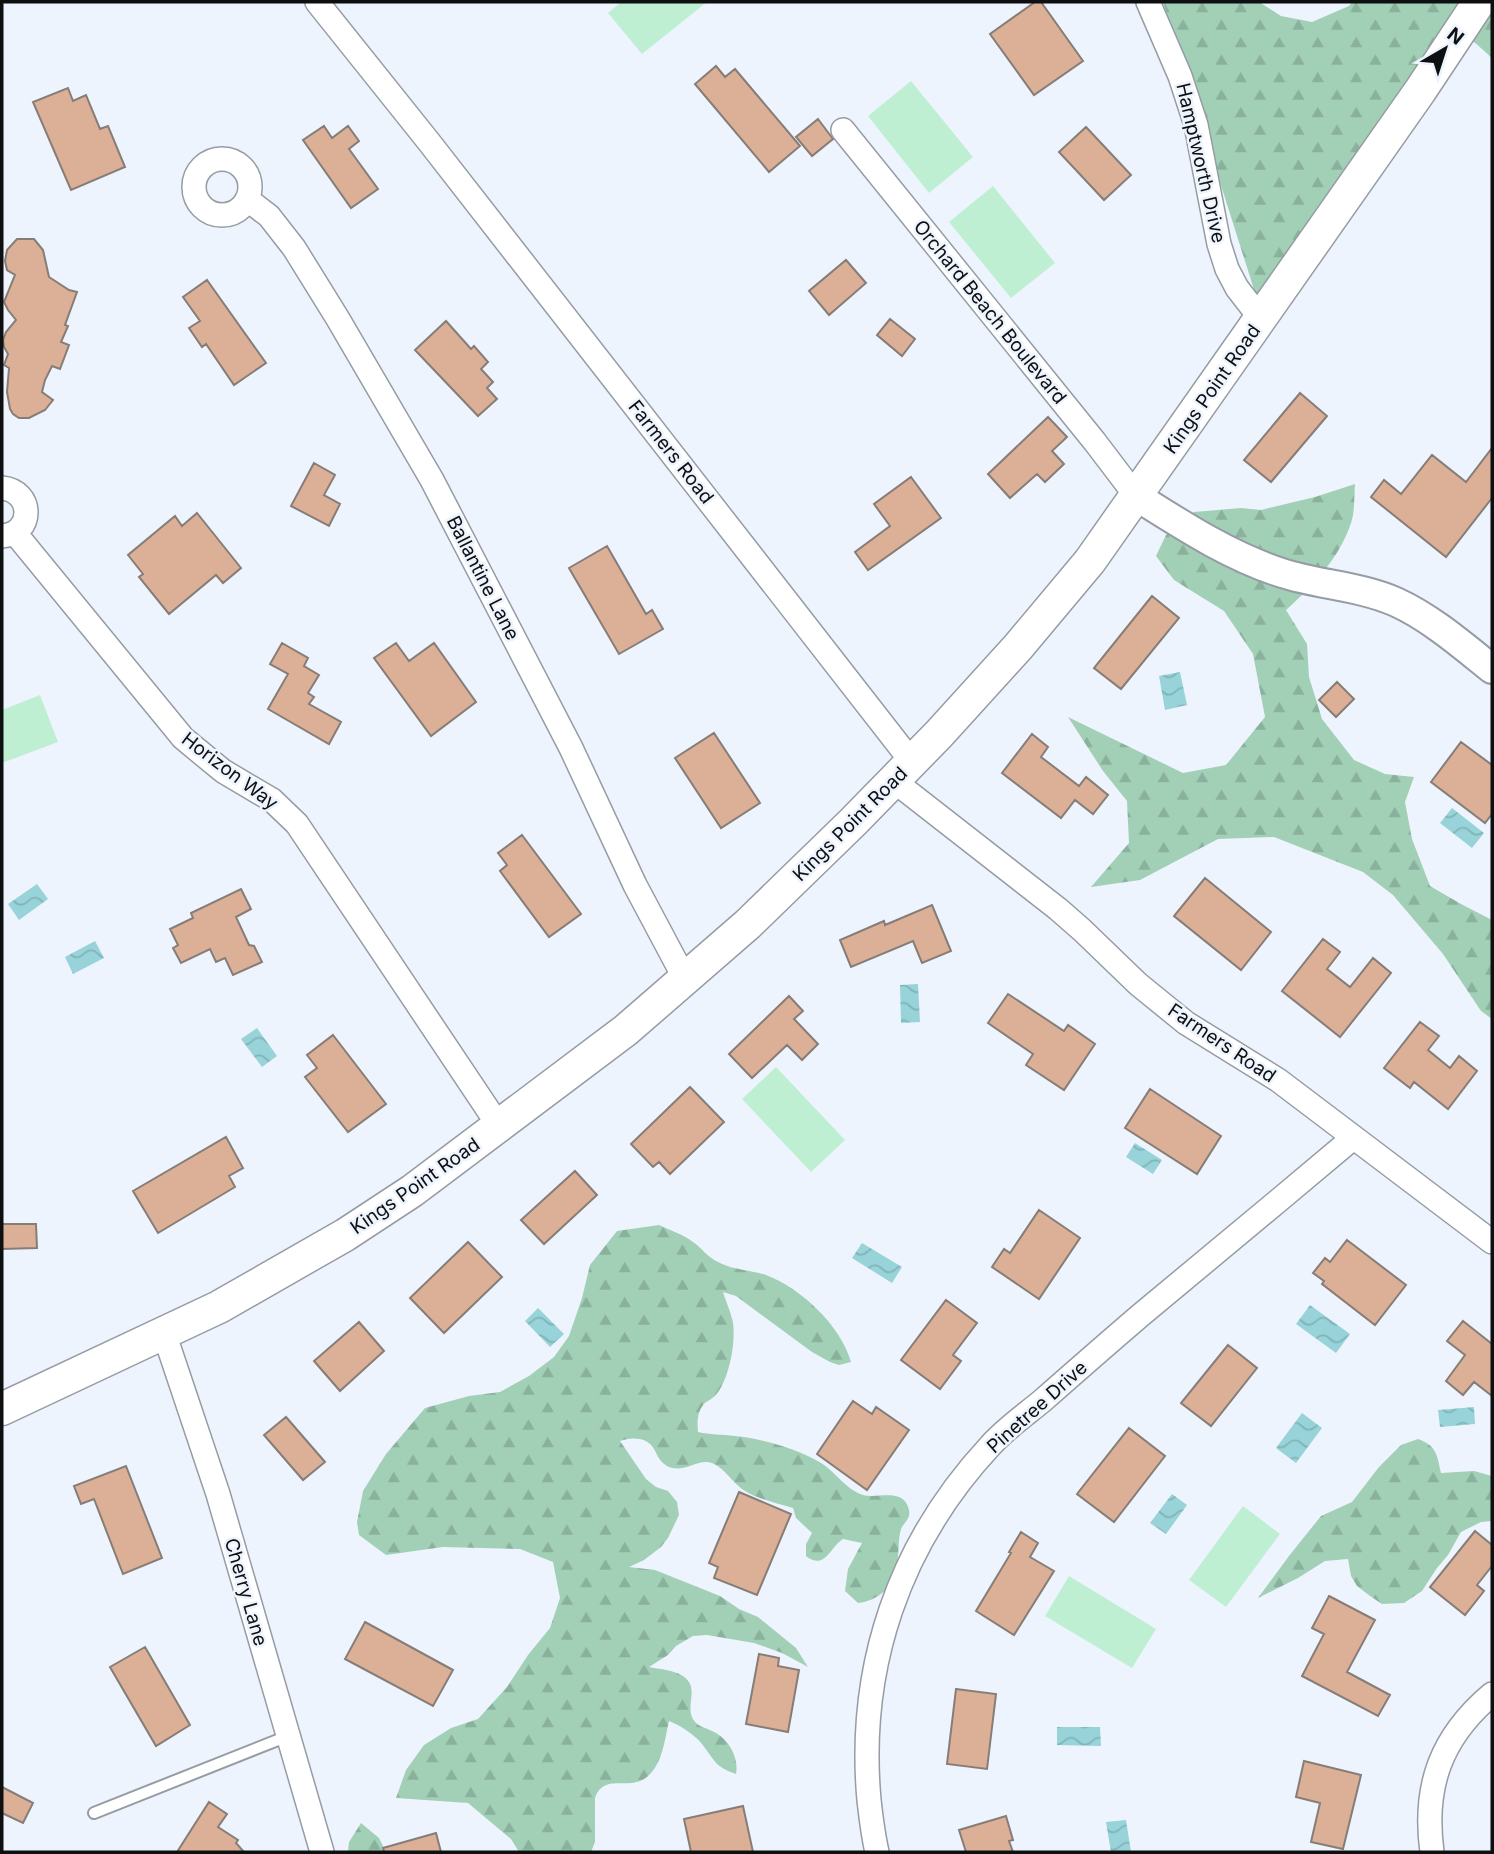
<svg xmlns="http://www.w3.org/2000/svg" width="1494" height="1854" viewBox="0 0 1494 1854" font-family="Inter,sans-serif">
  <defs>
    <pattern id="forest-firs" width="22" height="20" patternUnits="userSpaceOnUse" patternTransform="scale(1.75)"><rect width="22" height="20" fill="#a2d0b6"/><path d="M5 1l3.5 6h-7zM16 11l3.5 6h-7z" fill="#8ab19b"/></pattern>
    <pattern id="water-waves" width="16" height="10" patternUnits="userSpaceOnUse" patternTransform="scale(1.75)"><rect width="16" height="10" fill="#97d3d8"/><path d="M0 5q4-4 8 0t8 0" fill="none" stroke="#81b4b8"/></pattern>
  </defs>
  <rect width="100%" height="100%" fill="#eef4fd"/>
  <!-- forest -->
  <path fill="url(#forest-firs)" d="M1163,2h96l22,14 31,6 37,-16 3,-4h117l-212,297z
    M1492,2v56l-30,-27z
    M1355,484c-1,13 0,27 -4,39 -11,34 -38,63 -65,87l21,34 2,33 13,42 32,41 31,14 29,3 -9,25 7,37 18,47 31,18 31,16v99l-11,-8 -38,-57 -50,-59 -30,-23 -89,-35 -56,2 -78,41 -49,7 38,-44 -2,-42 -24,-30 -35,-54 115,56 43,-8 39,-48 -12,-63 -29,-43 -50,-31 -18,-24 10,-21 28,-23 47,-4 20,2 54,-13z
    M659,1225c10,5 24,9 34,17 10,7 13,14 25,20 15,8 32,8 48,13 35,13 75,51 85,87l-12,3 -9,-3 -18,-10 -76,-56 -13,-4c3,10 8,20 10,31 3,20 -4,58 -18,73 -1,1 -8,6 -9,6 -9,8 -9,20 -8,30 12,3 24,2 37,4 25,2 64,13 86,27 15,9 24,26 42,32 15,4 41,-8 46,15 2,9 -5,12 -8,19 -3,9 -2,26 -4,37 -2,20 -19,35 -39,37l-13,-12 3,-22 14,-26 -19,-4c-13,8 -18,32 -37,17v-12l6,-11 -16,-15 -3,-10c-16,-5 -37,-9 -51,-19 -10,-7 -17,-20 -28,-25 -15,-8 -29,11 -47,2 -8,-5 -9,-10 -13,-17 -7,-12 -22,-12 -34,-8l26,38 10,8 12,4 9,11 2,13 -11,23 -7,9 -17,13 -15,7 26,3 65,26 19,13 19,8 38,31 12,19 -26,-14 -28,-10 -47,-8 -14,1 -17,10 -8,9 -19,12c10,2 24,3 32,8 18,10 7,25 10,39 3,13 15,13 25,19 14,8 23,26 20,41 -22,-8 -20,-12 -34,-30 -8,-10 -21,-18 -33,-23 -4,17 -6,39 -18,52 -19,22 -46,-3 -56,25v44l-4,10h-72l-8,-13 -43,-36 -72,-5 10,-28 18,-25 27,-17 27,-9 29,-32 21,-32 22,-27 10,-30 -7,-36 -33,-13 -77,-2 -57,8 -27,-20 -2,-13 6,-31 23,-37 39,-46 44,-12 31,-4 29,-16 25,-19 15,-21 13,-38 8,-33 27,-34z
    M1418,1439c19,7 19,16 23,34l33,-2 18,5v45l-11,1 -20,10 -13,23 -11,13 -15,23 -18,12 -22,1 -12,-8 -13,-10 -6,-10 -3,-17 -23,2 -27,17 -40,20 31,-42 32,-40 31,-14 27,-35 22,-22z
    M361,1823l18,15 7,14h-38l1,-10z"/>
  <!-- park -->
  <path fill="#bfefd3" d="M621,2h86l-65,52 -34,-41z
    M911,81l62,76 -44,36 -61,-77z
    M993,186l62,77 -44,35 -62,-76z
    M40,695l18,47 -56,21v-53z
    M776,1067l69,73 -34,32 -69,-73z
    M1243,1506l37,28 -54,73 -37,-27z
    M1069,1576l87,53 -24,39 -87,-52z"/>
  <!-- water -->
  <path fill="url(#water-waves)" d="M1180,672l7,33 -22,5 -6,-34z
    M1452,808l32,25 -12,15 -32,-25z
    M37,884l11,15 -29,21 -11,-16z
    M95,941l9,17 -31,16 -8,-17z
    M918,984l2,38 -19,1 -1,-38z
    M257,1028l20,28 -15,11 -21,-28z
    M1135,1143l27,17 -9,14 -27,-17z
    M862,1243l40,24 -10,16 -40,-25z
    M1310,1305l40,29 -14,19 -40,-29z
    M538,1308l26,26 -14,13 -25,-26z
    M1474,1407l1,17 -35,3 -2,-17z
    M1302,1413l20,15 -26,35 -20,-15z
    M1172,1494l15,11 -21,29 -16,-11z
    M1057,1727h43l1,19 -44,-1z
    M1126,1820l5,32h-20l-5,-30z"/>
  <!-- pier -->
  <path fill="#eef4fd" d="M2,2h9l2,7 -5,52 -4,13 -2,1v-34l3,-24z"/>
  <!-- building -->
  <path fill="#dbb096" stroke="#867d78" stroke-width="2" d="M1035,2h6l42,59 -49,34 -44,-61z
    M716,66l9,11 10,-8 65,77 -31,26 -74,-88z
    M68,88l5,13 13,-6 14,34 8,-3 17,41 -54,23 -38,-88z
    M818,119l15,20 -21,17 -16,-19z
    M324,126l8,12 16,-12 11,15 -10,8 29,40 -27,19 -48,-68z
    M1086,127l45,48 -27,25 -45,-48z
    M17,239h17l9,11 6,27 20,13 8,2 -12,33 3,1 -7,16 8,3 -9,24 -8,-3 -7,14 -3,12 11,8 -8,10 -16,8h-10l-6,-4 -3,-5 -3,-17 2,-24 -5,-3 4,-11 -4,-7 -1,-7 3,-8 10,-12 -8,-10 -4,-8 11,-27 -8,-5 -2,-9 2,-11z
    M846,260l20,23 -37,32 -20,-24z
    M207,280l59,83 -32,22 -28,-41 -4,3 -13,-19 11,-7 -17,-24z
    M890,319l25,20 -13,17 -25,-21z
    M446,321l25,28 3,-3 14,16 -7,7 12,13 -6,6 10,11 -19,17 -63,-66z
    M1300,393l27,23 -56,66 -27,-22z
    M1048,417l19,20 -15,14 12,13 -19,18 -8,-8 -27,24 -22,-24z
    M1492,448v50l-46,59 -75,-60 13,-17 17,14 31,-39 34,27z
    M314,463l21,12 -11,20 16,9 -11,22 -38,-20z
    M911,477l30,41 -73,52 -13,-18 35,-26 -16,-22z
    M197,513l44,55 -18,15 -7,-8 -47,39 -30,-37 4,-3 -15,-19 47,-39 7,10z
    M607,546l39,68 6,-4 11,19 -44,25 -50,-86z
    M1152,596l27,22 -58,71 -27,-21z
    M282,643l26,15 -4,8 15,9 -11,18 6,4 -5,7 32,18 -12,22 -61,-35 20,-35 -18,-10z
    M396,643l13,18 25,-18 42,59 -45,34 -57,-78z
    M1337,682l17,17 -18,18 -17,-17z
    M714,733l46,70 -39,25 -46,-70z
    M1032,734l16,13 -7,10 38,29 7,-9 22,18 -15,19 -18,-14 -14,18 -59,-45z
    M1461,742l31,23v49l-7,9 -54,-41z
    M522,835l59,79 -32,23 -49,-66 7,-6 -9,-12z
    M1205,878l66,54 -30,38 -67,-54z
    M241,889l10,20 -15,8 13,28 5,1 8,16 -29,13 -8,-17 -9,4 -6,-13 -29,14 -8,-15 5,-3 -8,-16 23,-11 -2,-5z
    M932,905l19,46 -29,12 -9,-22 -62,26 -11,-27 44,-19 1,4z
    M1323,939l17,13 -13,17 23,18 23,-29 18,15 -51,64 -58,-46z
    M1008,994l56,37 4,-6 27,19 -31,46 -38,-25 7,-11 -45,-31z
    M789,996l14,15 -9,8 24,25 -16,16 -15,-15 -35,33 -23,-24z
    M1420,1022l19,14 -11,14 22,18 9,-12 18,15 -29,38 -34,-27 -4,6 -26,-20z
    M333,1035l53,69 -38,28 -43,-55 12,-9 -10,-13z
    M690,1087l34,35 -54,52 -11,-12 -6,5 -22,-23z
    M1150,1089l71,47 -24,38 -72,-46z
    M226,1137l17,31 -14,8 6,11 -77,46 -25,-42z
    M575,1171l22,24 -53,49 -23,-24z
    M1039,1210l41,28 -41,61 -47,-32 12,-18 6,4z
    M2,1224h34l1,24 -35,1z
    M1347,1240l59,45 -31,40 -53,-41 2,-3 -11,-8 12,-15 5,4z
    M468,1242l34,35 -58,56 -34,-35z
    M946,1300l31,23 -24,32 8,6 -21,28 -39,-29z
    M1463,1321l29,23v52l-18,-14 -11,13 -17,-14 19,-26 -18,-14z
    M359,1322l25,29 -44,40 -26,-30z
    M1228,1345l29,23 -46,58 -30,-23z
    M853,1401l19,13 4,-7 33,23 -42,60 -50,-36z
    M286,1417l39,45 -22,18 -39,-45z
    M1129,1428l36,28 -51,66 -37,-28z
    M126,1466l36,92 -39,16 -29,-75 -13,5 -7,-18z
    M739,1492l52,22 -34,81 -43,-17 4,-11 -9,-4z
    M1475,1531l17,14v21l-15,19 7,6 -19,24 -35,-28z
    M1021,1532l17,11 -8,14 24,14 -40,64 -38,-24 35,-58 -2,-1z
    M1329,1596l46,24 -28,52 43,23 -12,21 -76,-40 22,-42 -12,-6z
    M365,1622l88,48 -20,36 -88,-47z
    M145,1647l45,78 -34,21 -46,-79z
    M759,1654l20,4 -1,8 21,4 -11,62 -42,-8z
    M956,1689l40,5 -9,75 -40,-5z
    M1304,1761l57,14 -18,74 -32,-7 9,-39 -24,-6z
    M2,1787l31,16 -10,20 -21,-10z
    M209,1802l18,12 -9,13 20,13 -2,3 8,9h-67z
    M743,1806l10,46h-62l-7,-33z
    M1006,1816l7,24 -4,1 4,11h-47l-7,-22z
    M436,1833l5,19h-57l-1,-4z"/>
  <g fill="none" stroke-linecap="round" stroke-linejoin="round">
    <defs>
      <path id="service" d="M94,1813l194,-77"/>
      <path id="minor" d="M317,2l112,140 483,620
        M1148,2l32,74 16,49 23,119 8,25 10,19 24,31
        M843,130l252,312 41,54
        M194 187a28 28 0 1 1 56 0a28 28 0 1 1-56 0Z
        M247,199l22,17 25,32 44,71 94,161 139,268 64,137 50,94
        M2,488c32,3 32,46 0,48
        M15,533l168,205 40,33 49,29 25,24 202,302
        M894,781l164,128 24,21 56,54 48,39 92,57 214,162
        M164,1333l54,161 104,358
        M877,1852c-4,-17 -6,-34 -8,-52 -12,-133 30,-256 121,-354 15,-17 35,-31 52,-45 33,-29 66,-58 100,-87 70,-58 141,-117 211,-176
        M1432,1852c-9,-66 9,-115 60,-158"/>
      <path id="tertiary" d="M1136,496c46,29 93,60 146,77 37,12 78,13 114,29 35,16 66,43 96,67"/>
      <path id="secondary" d="M2,1409l217,-102 126,-72 67,-44 214,-161 122,-106 105,-102 86,-88 79,-87 72,-86 330,-470 59,-89"/>
    </defs>
    <!-- service casing -->
    <use href="#service" stroke="#969ca4" stroke-width="14"/>
    <!-- minor casing -->
    <use href="#minor" stroke="#969ca4" stroke-width="26"/>
    <!-- tertiary casing -->
    <use href="#tertiary" stroke="#969ca4" stroke-width="32"/>
    <!-- secondary casing -->
    <use href="#secondary" stroke="#969ca4" stroke-width="35"/>
    <!-- service -->
    <use href="#service" stroke="#fff" stroke-width="10"/>
    <!-- minor -->
    <use href="#minor" stroke="#fff" stroke-width="23"/>
    <!-- tertiary -->
    <use href="#tertiary" stroke="#fff" stroke-width="28"/>
    <!-- secondary -->
    <use href="#secondary" stroke="#fff" stroke-width="32"/>
  </g>
  <g text-anchor="middle" dominant-baseline="central" stroke-width="5" stroke-linejoin="round" paint-order="stroke">
    <!-- street labels -->
    <g font-size="19" fill="#0d0f11" stroke="#eef4fd">
      <text transform="translate(1201 163) rotate(77)">Hamptworth Drive</text>
      <text transform="translate(990 312) rotate(51)">Orchard Beach Boulevard</text>
      <text transform="translate(1212 389) rotate(-55)">Kings Point Road</text>
      <text transform="translate(671 452) rotate(52)">Farmers Road</text>
      <text transform="translate(483 578) rotate(63)">Ballantine Lane</text>
      <text transform="translate(230 771) rotate(37)">Horizon Way</text>
      <text transform="translate(850 824) rotate(-45)">Kings Point Road</text>
      <text transform="translate(1222 1043) rotate(34)">Farmers Road</text>
      <text transform="translate(415 1186) rotate(-35)">Kings Point Road</text>
      <text transform="translate(1037 1407) rotate(-42)">Pinetree Drive</text>
      <text transform="translate(246 1592) rotate(74)">Cherry Lane</text>
    </g>
  </g>
  <!-- border -->
  <rect width="1494" height="1854" fill="none" stroke="#0d0f11" stroke-width="7"/>
  <!-- north arrow -->
  <g transform="translate(1445 49) rotate(39)" stroke="#eef4fd" stroke-width="5" paint-order="stroke">
  <path d="M0-5L12 26L0 18L-12 26Z" fill="#0d0f11"/>
  <text y="-10" font-size="19" font-weight="bold" text-anchor="middle" fill="#0d0f11">N</text>
  </g>
</svg>
